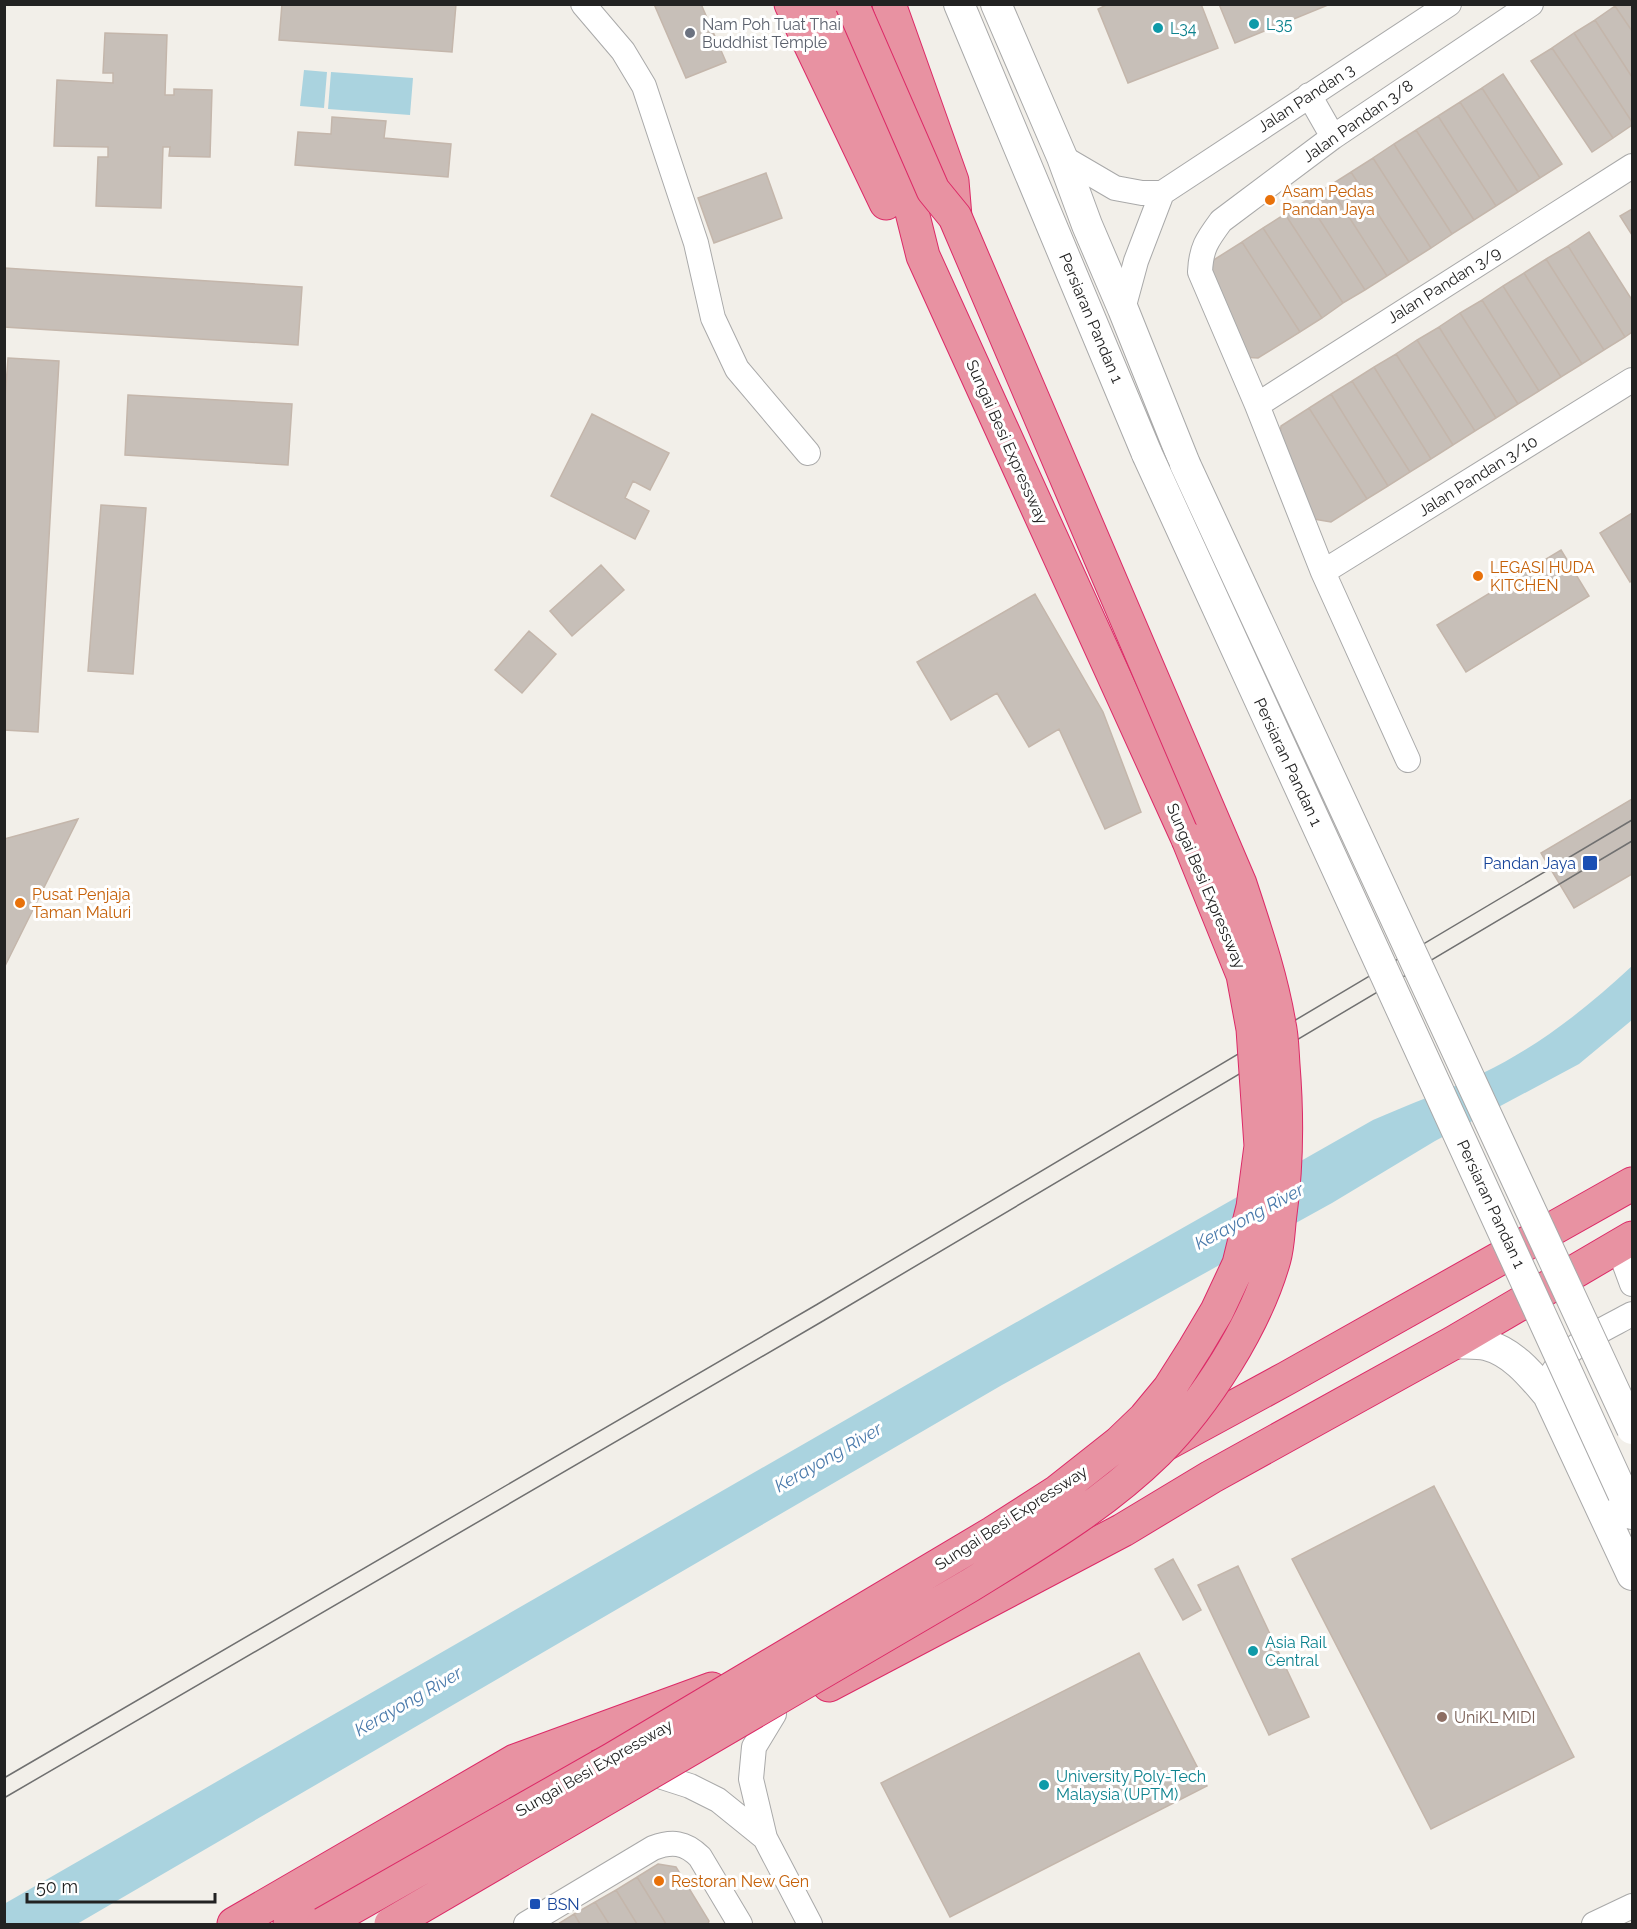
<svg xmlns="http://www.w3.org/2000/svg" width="1637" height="1929" viewBox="0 0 1637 1929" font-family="Raleway,sans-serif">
  <rect width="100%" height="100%" fill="#f2efe9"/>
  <!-- water -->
  <path fill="#aad3df" d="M304,70l23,2 -3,36 -24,-2z
    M331,72l82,6 -3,37 -82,-6z
    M1632,966v54l-53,44 -144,77 -103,62 -330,182 -925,539h-72l-1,-20 944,-543 425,-241c36,-16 74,-29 110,-47 56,-27 104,-65 149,-107z"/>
  <!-- building -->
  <path fill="#c7bfb8" stroke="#c4b6ab" stroke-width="1.5" d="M282,4h174l-4,48 -173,-12z
    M654,4h47l25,58 -40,16z
    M1108,4h93l17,44 -90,35 -30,-74z
    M1219,4h109v1l-93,38z
    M1617,4h15v27l-17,-25z
    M1615,6l17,25v46l-37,-57z
    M1595,20l37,57v45l-58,-89z
    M105,33l62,2 -2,60h9v-6l38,1 -2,67 -41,-1 1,-9h-7l-2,61 -65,-2 2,-49h10v-10l-54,-1 3,-66 56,3v-10h-10z
    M1574,33l58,89v3l-19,13 -61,-90z
    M1552,48l61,90 -21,14 -61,-91z
    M1503,74l59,90 -22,14 -58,-90z
    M1482,88l58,90 -22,14 -58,-90z
    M1460,102l58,90 -22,14 -58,-90z
    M1438,116l58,90 -22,14 -58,-90z
    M332,117l54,4 -2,17 67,6 -3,33 -153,-12 3,-33 33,2z
    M1416,130l58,90 -22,14 -58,-90z
    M1394,144l58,90 -21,14 -58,-90z
    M1373,158l58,90 -22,14 -58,-90z
    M1351,172l58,90 -22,14 -58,-90z
    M766,173l16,45 -68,25 -16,-45z
    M1329,186l58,90 -22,14 -58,-90z
    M1307,200l58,90 -22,13 -58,-89z
    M1632,209v26l-12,-19z
    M1285,214l58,89 -21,15 -59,-90z
    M1263,228l59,90 -22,14 -58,-90z
    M1589,232l43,68v32l-7,5 -57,-91z
    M1242,242l58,90 -42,26 -16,-1 -31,-74 1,-22z
    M1568,246l57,91 -21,13 -58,-91z
    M1546,259l58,91 -22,14 -58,-91z
    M4,268l298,19 -4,58 -294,-18z
    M1524,273l58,91 -21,13 -58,-91z
    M1503,286l58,91 -22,14 -57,-91z
    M1482,300l57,91 -21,13 -58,-91z
    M1460,313l58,91 -22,14 -57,-91z
    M1439,327l57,91 -21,13 -58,-91z
    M1417,340l58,91 -22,14 -57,-91z
    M1396,354l57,91 -22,14 -57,-92z
    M8,358l51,3 -21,371 -34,-2v-318z
    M1374,367l57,92 -21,13 -58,-91z
    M1352,381l58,91 -22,14 -57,-92z
    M1331,394l57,92 -21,13 -58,-91z
    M128,395l164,9 -4,61 -163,-10z
    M1309,408l58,91 -36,23 -23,-4 -29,-74 2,-18z
    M592,414l77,39 -19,37 -17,-9 -8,17 24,13 -14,28 -84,-43z
    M101,505l45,3 -13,166 -45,-3z
    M1632,513v67l-2,2 -30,-49z
    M1561,550l28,46 -123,76 -29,-47z
    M601,565l23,25 -52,46 -22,-25z
    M1035,594l68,118 38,100 -36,17 -46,-100 -30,18 -32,-54 -46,27 -34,-58z
    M529,631l27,23 -34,39 -27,-23z
    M1632,799v75l-58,34 -33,-55z
    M78,819l-74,149v-129z
    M1434,1486l140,271 -143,72 -139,-270z
    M1173,1559l28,51 -18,10 -28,-51z
    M1238,1566l71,151 -40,18 -71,-150z
    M1139,1653l68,133 -257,131 -69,-134z
    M658,1864l18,3 33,54 -1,3h-42l-29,-47z
    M637,1877l29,47h-29l-21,-34z
    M616,1890l21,34h-28l-14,-22z
    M595,1902l14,22h-29l-6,-10z
    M574,1914l6,10h-22z"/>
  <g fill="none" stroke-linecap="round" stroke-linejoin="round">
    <defs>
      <path id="minor" d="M583,4l40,47 21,35 52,157 17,75 24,51 71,84
        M1309,95l24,42
        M1062,157l53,31 27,5h20l287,-189
        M1123,309l13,-48 26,-68
        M1257,405l375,-239
        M1323,572l309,-192
        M1408,760l-85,-188 -66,-167 -57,-133c1,-24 7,-32 21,-51l112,-84 198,-133
        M1618,1246l14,38
        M1553,1372c17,-29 50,-42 79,-58
        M774,1714l-20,33 -3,32 14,59 45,86
        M659,1776l31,10 28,14 47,38
        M526,1924l127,-76c19,-7 32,-6 47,9l40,67
        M1594,1924l38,-18"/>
      <path id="tertiary" d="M959,4l188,450
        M996,4l66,153 25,68 36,84 62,155
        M1453,1343c11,1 23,0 33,2 27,7 45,30 62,50l84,180
        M1623,1494l9,20"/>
      <path id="motorway" d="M791,4l95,199
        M824,4l86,200 13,52 265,583
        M889,4l63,177 3,36
        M1059,1502l228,-124 345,-194
        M829,1685l294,-155 88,-53 242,-134 179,-105
        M234,1924l281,-163 197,-72
        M290,1924l288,-163"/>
    </defs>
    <!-- minor casing -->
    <use href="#minor" stroke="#a9a9a9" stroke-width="26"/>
    <!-- tertiary casing -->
    <use href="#tertiary" stroke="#a9a9a9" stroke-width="32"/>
    <!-- motorway casing -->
    <use href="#motorway" stroke="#dc2a67" stroke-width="35"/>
    <!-- minor -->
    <use href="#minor" stroke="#fff" stroke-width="24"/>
    <!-- tertiary -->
    <use href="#tertiary" stroke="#fff" stroke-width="30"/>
    <!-- motorway -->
    <use href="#motorway" stroke="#e892a2" stroke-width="33"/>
    <!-- tram -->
    <path stroke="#707070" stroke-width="1.5" d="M4,1778l812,-473 816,-485
      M4,1798l819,-477 809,-480"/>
    <defs>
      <path id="tertiary-bridge" d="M1147,454l476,1040
        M1185,464l447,965"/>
      <path id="motorway-bridge" d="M323,1924l290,-165 380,-226 64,-41 62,-49 26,-25 24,-29 26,-41 22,-37 22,-47 14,-57 8,-61 -8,-117 -10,-54 -55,-136
        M391,1924l578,-338c66,-41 133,-80 188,-134 48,-48 99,-128 117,-193 4,-14 4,-30 6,-45 7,-50 7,-99 3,-149 -1,-14 -1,-28 -4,-41 -8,-48 -24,-94 -39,-140l-285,-667 -22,-27 -81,-186"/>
    </defs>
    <!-- tertiary-bridge casing -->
    <use href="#tertiary-bridge" stroke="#a9a9a9" stroke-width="32" stroke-linecap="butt"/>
    <!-- motorway-bridge casing -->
    <use href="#motorway-bridge" stroke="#dc2a67" stroke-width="35" stroke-linecap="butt"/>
    <!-- tertiary-bridge -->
    <use href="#tertiary-bridge" stroke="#fff" stroke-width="30"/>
    <!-- motorway-bridge -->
    <use href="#motorway-bridge" stroke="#e892a2" stroke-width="33"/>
  </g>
  <!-- markers -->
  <g fill="#0f9aa8" stroke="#fff" stroke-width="2">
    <circle cx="1254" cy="24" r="6"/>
    <circle cx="1158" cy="28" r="6"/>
    <circle cx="1253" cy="1651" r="6"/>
    <circle cx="1044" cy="1785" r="6"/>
  </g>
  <circle fill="#6b7280" stroke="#fff" stroke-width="2" cx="690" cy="33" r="6"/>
  <g fill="#e8710a" stroke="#fff" stroke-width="2">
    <circle cx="1270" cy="200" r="6"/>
    <circle cx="1478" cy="576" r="6"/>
    <circle cx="20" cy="903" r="6"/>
    <circle cx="659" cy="1881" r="6"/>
  </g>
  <g fill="#1a4fb4" stroke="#fff" stroke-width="2">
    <rect x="1582" y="855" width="16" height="16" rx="3"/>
    <rect x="529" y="1898" width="12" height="12" rx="3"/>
  </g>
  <circle fill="#8d6e63" stroke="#fff" stroke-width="2" cx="1442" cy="1717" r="6"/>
  <g text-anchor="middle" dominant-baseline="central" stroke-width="6" stroke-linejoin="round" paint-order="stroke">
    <!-- worship labels -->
    <g font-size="16" fill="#5b616d" stroke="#fff" text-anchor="start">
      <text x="702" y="24">Nam Poh Tuat Thai<tspan x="702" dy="18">Buddhist Temple</tspan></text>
    </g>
    <!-- culture labels -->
    <g font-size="16" fill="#0d838f" stroke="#fff" text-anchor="start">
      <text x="1266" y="24">L35</text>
      <text x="1170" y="28">L34</text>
      <text x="1265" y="1642">Asia Rail<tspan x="1265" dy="18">Central</tspan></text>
      <text x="1056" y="1776">University Poly-Tech<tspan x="1056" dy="18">Malaysia (UPTM)</tspan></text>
    </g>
    <!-- street labels -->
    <g font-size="16" fill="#222" stroke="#fff">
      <text transform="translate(1306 98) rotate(-33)">Jalan Pandan 3</text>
      <text transform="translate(1358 121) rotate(-35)">Jalan Pandan 3/8</text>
      <text transform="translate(1444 285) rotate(-32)">Jalan Pandan 3/9</text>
      <text transform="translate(1091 318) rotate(67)">Persiaran Pandan 1</text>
      <text transform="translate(1007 442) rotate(66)">Sungai Besi Expressway</text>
      <text transform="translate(1478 476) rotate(-32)">Jalan Pandan 3/10</text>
      <text transform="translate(1288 762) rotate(65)">Persiaran Pandan 1</text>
      <text transform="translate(1206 886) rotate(67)">Sungai Besi Expressway</text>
      <text transform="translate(1491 1204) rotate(65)">Persiaran Pandan 1</text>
      <text transform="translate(1011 1518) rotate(-33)">Sungai Besi Expressway</text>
      <text transform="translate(594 1768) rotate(-30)">Sungai Besi Expressway</text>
    </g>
    <!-- food labels -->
    <g font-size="16" fill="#c56008" stroke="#fff" text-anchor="start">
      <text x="1282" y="191">Asam Pedas<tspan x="1282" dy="18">Pandan Jaya</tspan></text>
      <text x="1490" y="567">LEGASI HUDA<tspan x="1490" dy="18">KITCHEN</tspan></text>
      <text x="32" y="894">Pusat Penjaja<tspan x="32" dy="18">Taman Maluri</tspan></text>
      <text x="671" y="1881">Restoran New Gen</text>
    </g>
    <!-- transit labels -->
    <g font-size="16" fill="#164399" stroke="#fff" text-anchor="end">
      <text x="1576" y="863">Pandan Jaya</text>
      <text x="547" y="1904" text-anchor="start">BSN</text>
    </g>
    <!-- education labels -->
    <g font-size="16" fill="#785e54" stroke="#fff" text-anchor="start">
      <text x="1454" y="1717">UniKL MIDI</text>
    </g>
    <!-- water labels -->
    <g font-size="18" font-style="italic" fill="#4a7aab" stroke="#fff">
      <text transform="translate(1249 1216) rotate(-28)">Kerayong River</text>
      <text transform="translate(828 1457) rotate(-30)">Kerayong River</text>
      <text transform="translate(408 1701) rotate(-30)">Kerayong River</text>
    </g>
  </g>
  <!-- border -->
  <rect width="1637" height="1929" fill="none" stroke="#222222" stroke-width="12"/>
  <!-- scale -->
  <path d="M27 1893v9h188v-9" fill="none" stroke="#222222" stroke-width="3"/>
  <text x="36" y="1893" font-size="18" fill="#222222" stroke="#ffffff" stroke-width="4.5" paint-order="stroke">50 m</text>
</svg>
